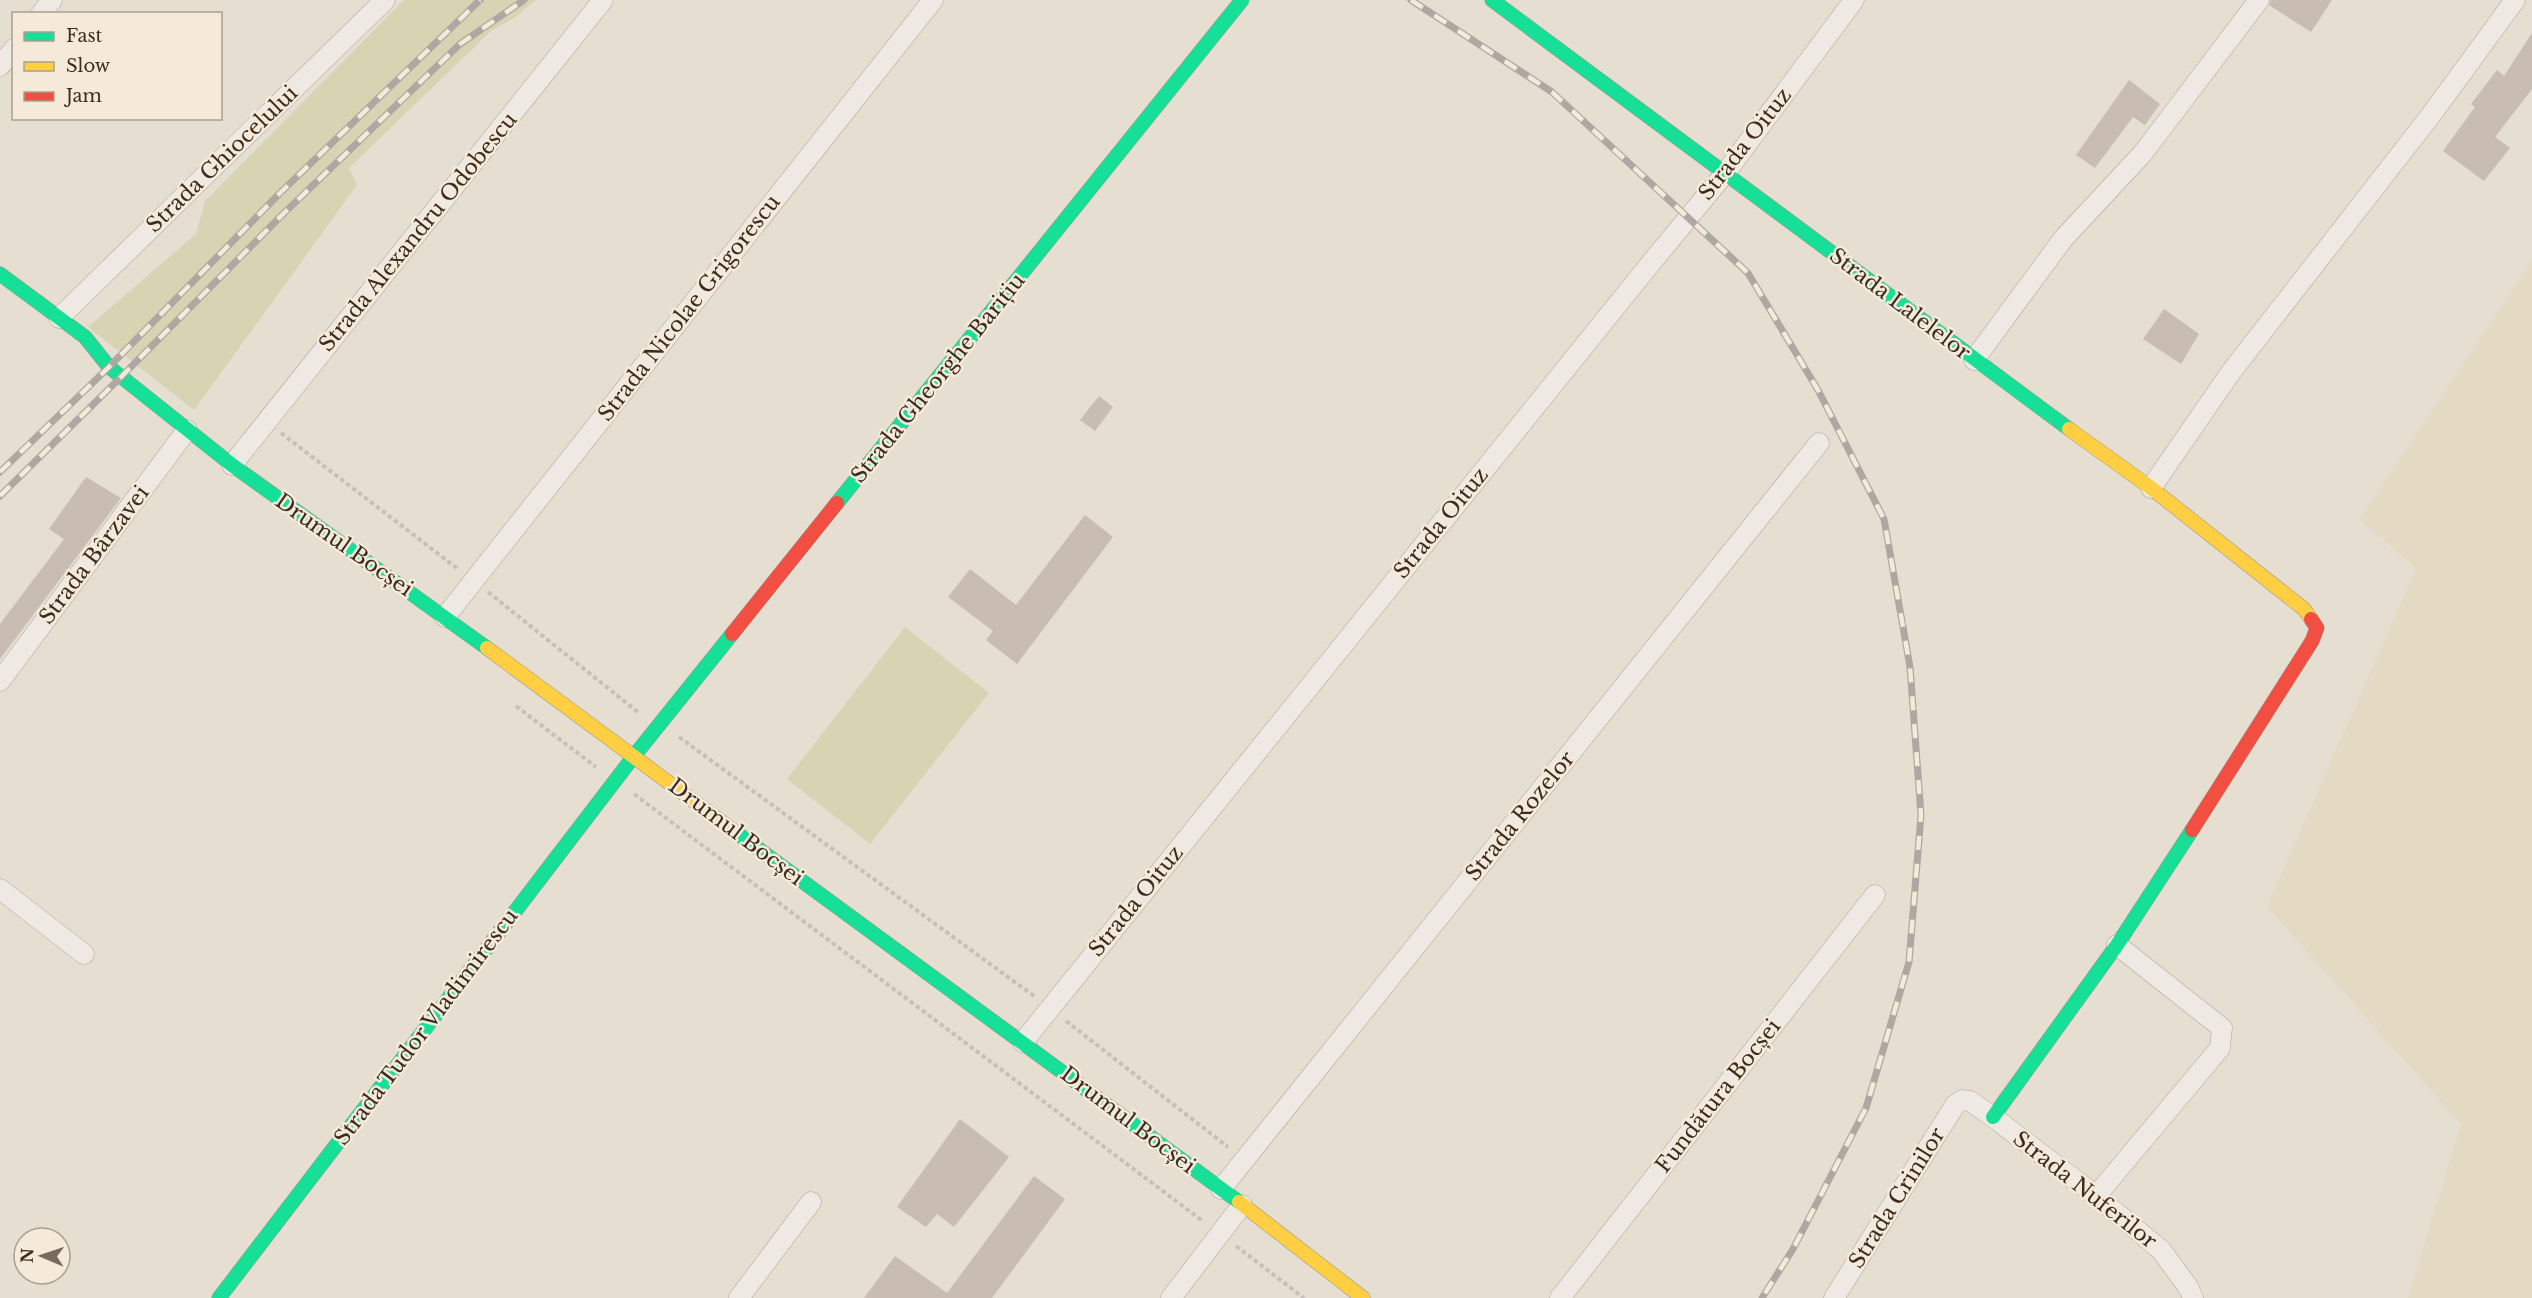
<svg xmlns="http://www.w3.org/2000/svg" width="2532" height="1298" viewBox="0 0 2532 1298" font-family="'Libre Baskerville',serif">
  <rect width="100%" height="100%" fill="#e6ded1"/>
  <!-- farmland -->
  <path fill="#e4dac3" d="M2532,261v1037h-124l53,-174 -194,-217 149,-338 -56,-50z"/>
  <!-- green -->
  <path fill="#d7d4b4" d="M404,0h132l-22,18 -22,12 -143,138 8,17 -163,225 -106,-83 108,-93 9,-33z
    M905,627l84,66 -119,151 -83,-65z"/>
  <!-- building -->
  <path fill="#c9bcb2" d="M2271,0h61l-21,32 -42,-27z
    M2532,33v56l-37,48 15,11 -26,33 -41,-30 32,-44 -4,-3 26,-34 7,6z
    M2129,80l31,24 -15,21 -12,-8 -38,51 -19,-13z
    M2164,309l35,25 -18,30 -38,-25z
    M1099,396l14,11 -18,24 -15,-11z
    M86,477l35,21 -121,161v-35l64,-85 -15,-10z
    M1085,515l28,22 -96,127 -31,-24 7,-9 -45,-34 22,-28 46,36z
    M960,1119l49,38 -55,70 -17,-13 -11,13 -29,-20z
    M1034,1176l31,23 -73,99h-128l31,-42 52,37z"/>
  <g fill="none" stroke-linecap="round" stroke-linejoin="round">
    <defs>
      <path id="street" d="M41,14l11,-14
        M0,66l14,-17
        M59,318l326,-318
        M1974,360l89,-121 80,-86 116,-153
        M232,465l371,-465
        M2151,488l80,-116 200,-257 84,-115
        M445,617l488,-617
        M0,681l187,-251
        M0,889l84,65
        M1023,1042l628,-779 75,-91 128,-172
        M1221,1189l598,-746
        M2096,1196l124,-148 2,-20 -105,-83
        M739,1298l72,-96
        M1171,1298l71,-93
        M1560,1298l315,-403
        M1834,1298l121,-193 7,-5 8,1 23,16 103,79 65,54 27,37 5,11"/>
      <path id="fast" d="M1492,0l577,429
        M0,274l85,63 24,30 123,98 255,183
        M837,503l405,-503
        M734,831l505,371
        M1993,1117l124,-172 75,-115
        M219,1298l415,-542 98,-122"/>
      <path id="slow" d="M2069,429l82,59 153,121 7,10
        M487,648l247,183
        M1239,1202l124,96"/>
      <path id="jam" d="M732,634l105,-131
        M2192,830l120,-189 5,-13 -6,-9"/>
    </defs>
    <!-- street casing -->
    <use href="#street" stroke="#aca399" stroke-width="21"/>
    <!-- fast casing -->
    <use href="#fast" stroke="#9b938a" stroke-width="15"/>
    <!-- slow casing -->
    <use href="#slow" stroke="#9b938a" stroke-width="15"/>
    <!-- jam casing -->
    <use href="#jam" stroke="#9b938a" stroke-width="15"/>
    <!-- path -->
    <path stroke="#c7c0b9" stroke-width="4" stroke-dasharray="4.5 3" stroke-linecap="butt" d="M281,433l177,136
      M488,592l151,121
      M516,706l80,61
      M679,737l355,259
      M634,794l570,428
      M1066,1021l162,126
      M1236,1246l68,52"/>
    <!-- street -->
    <use href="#street" stroke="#eee9e3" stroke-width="20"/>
    <!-- fast -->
    <use href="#fast" stroke="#16e098" stroke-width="14"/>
    <!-- slow -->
    <use href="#slow" stroke="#ffcf43" stroke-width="14"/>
    <!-- jam -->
    <use href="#jam" stroke="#f24e42" stroke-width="14"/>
    <defs>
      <path id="rail" d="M1411,0l141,92 196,181 70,117 66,129 26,148 11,148 -12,147 -43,146 -73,141 -31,49
        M0,472l109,-105 170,-173 201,-194
        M0,496l121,-119 161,-162 178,-171 64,-44"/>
    </defs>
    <!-- rail casing -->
    <use href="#rail" stroke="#aea8a2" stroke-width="7"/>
    <!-- rail -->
    <use href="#rail" stroke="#f5ead9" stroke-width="4.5" stroke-dasharray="14" stroke-linecap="butt"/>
  </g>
  <g text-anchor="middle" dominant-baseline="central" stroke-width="5" stroke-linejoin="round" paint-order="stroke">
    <!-- street labels -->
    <g font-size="21" fill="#3b2b21" stroke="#f5ead9">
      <text transform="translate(1745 144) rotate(-52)">Strada Oituz</text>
      <text transform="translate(222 159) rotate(-44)">Strada Ghiocelului</text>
      <text transform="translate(418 232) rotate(-51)">Strada Alexandru Odobescu</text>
      <text transform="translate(1900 304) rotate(37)">Strada Lalelelor</text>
      <text transform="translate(689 308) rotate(-52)">Strada Nicolae Grigorescu</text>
      <text transform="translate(938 378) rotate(-51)">Strada Gheorghe Barițiu</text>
      <text transform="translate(1441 523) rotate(-51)">Strada Oituz</text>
      <text transform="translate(344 545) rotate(35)">Drumul Bocșei</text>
      <text transform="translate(94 555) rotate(-53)">Strada Bârzavei</text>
      <text transform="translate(1520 816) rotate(-51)">Strada Rozelor</text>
      <text transform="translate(736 832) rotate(37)">Drumul Bocșei</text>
      <text transform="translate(1136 901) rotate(-51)">Strada Oituz</text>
      <text transform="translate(426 1027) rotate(-53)">Strada Tudor Vladimirescu</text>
      <text transform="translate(1718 1096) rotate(-52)">Fundătura Bocșei</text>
      <text transform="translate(1128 1120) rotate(37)">Drumul Bocșei</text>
      <text transform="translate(2085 1190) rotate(38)">Strada Nuferilor</text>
      <text transform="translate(1897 1198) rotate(-58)">Strada Crinilor</text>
    </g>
  </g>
  <!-- legend -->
  <rect x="12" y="12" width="210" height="108" fill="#f5ead9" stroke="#ab9e8f" stroke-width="1.5"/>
  <rect x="24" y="32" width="30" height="9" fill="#16e098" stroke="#ab9e8f" stroke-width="1.5"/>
  <text x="66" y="42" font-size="18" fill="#3b2b21">Fast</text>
  <rect x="24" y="62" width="30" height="9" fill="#ffcf43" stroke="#ab9e8f" stroke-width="1.5"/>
  <text x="66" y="72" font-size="18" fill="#3b2b21">Slow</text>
  <rect x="24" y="92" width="30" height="9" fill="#f24e42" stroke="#ab9e8f" stroke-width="1.5"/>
  <text x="66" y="102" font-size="18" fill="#3b2b21">Jam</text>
  <!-- north arrow -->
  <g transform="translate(42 1256) rotate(272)"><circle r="28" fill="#f5ead9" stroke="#ab9e8f" stroke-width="1.5"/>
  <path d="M0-4.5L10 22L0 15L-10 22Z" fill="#776a5f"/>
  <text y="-9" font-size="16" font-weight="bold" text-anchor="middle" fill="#3b2b21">N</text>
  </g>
</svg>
